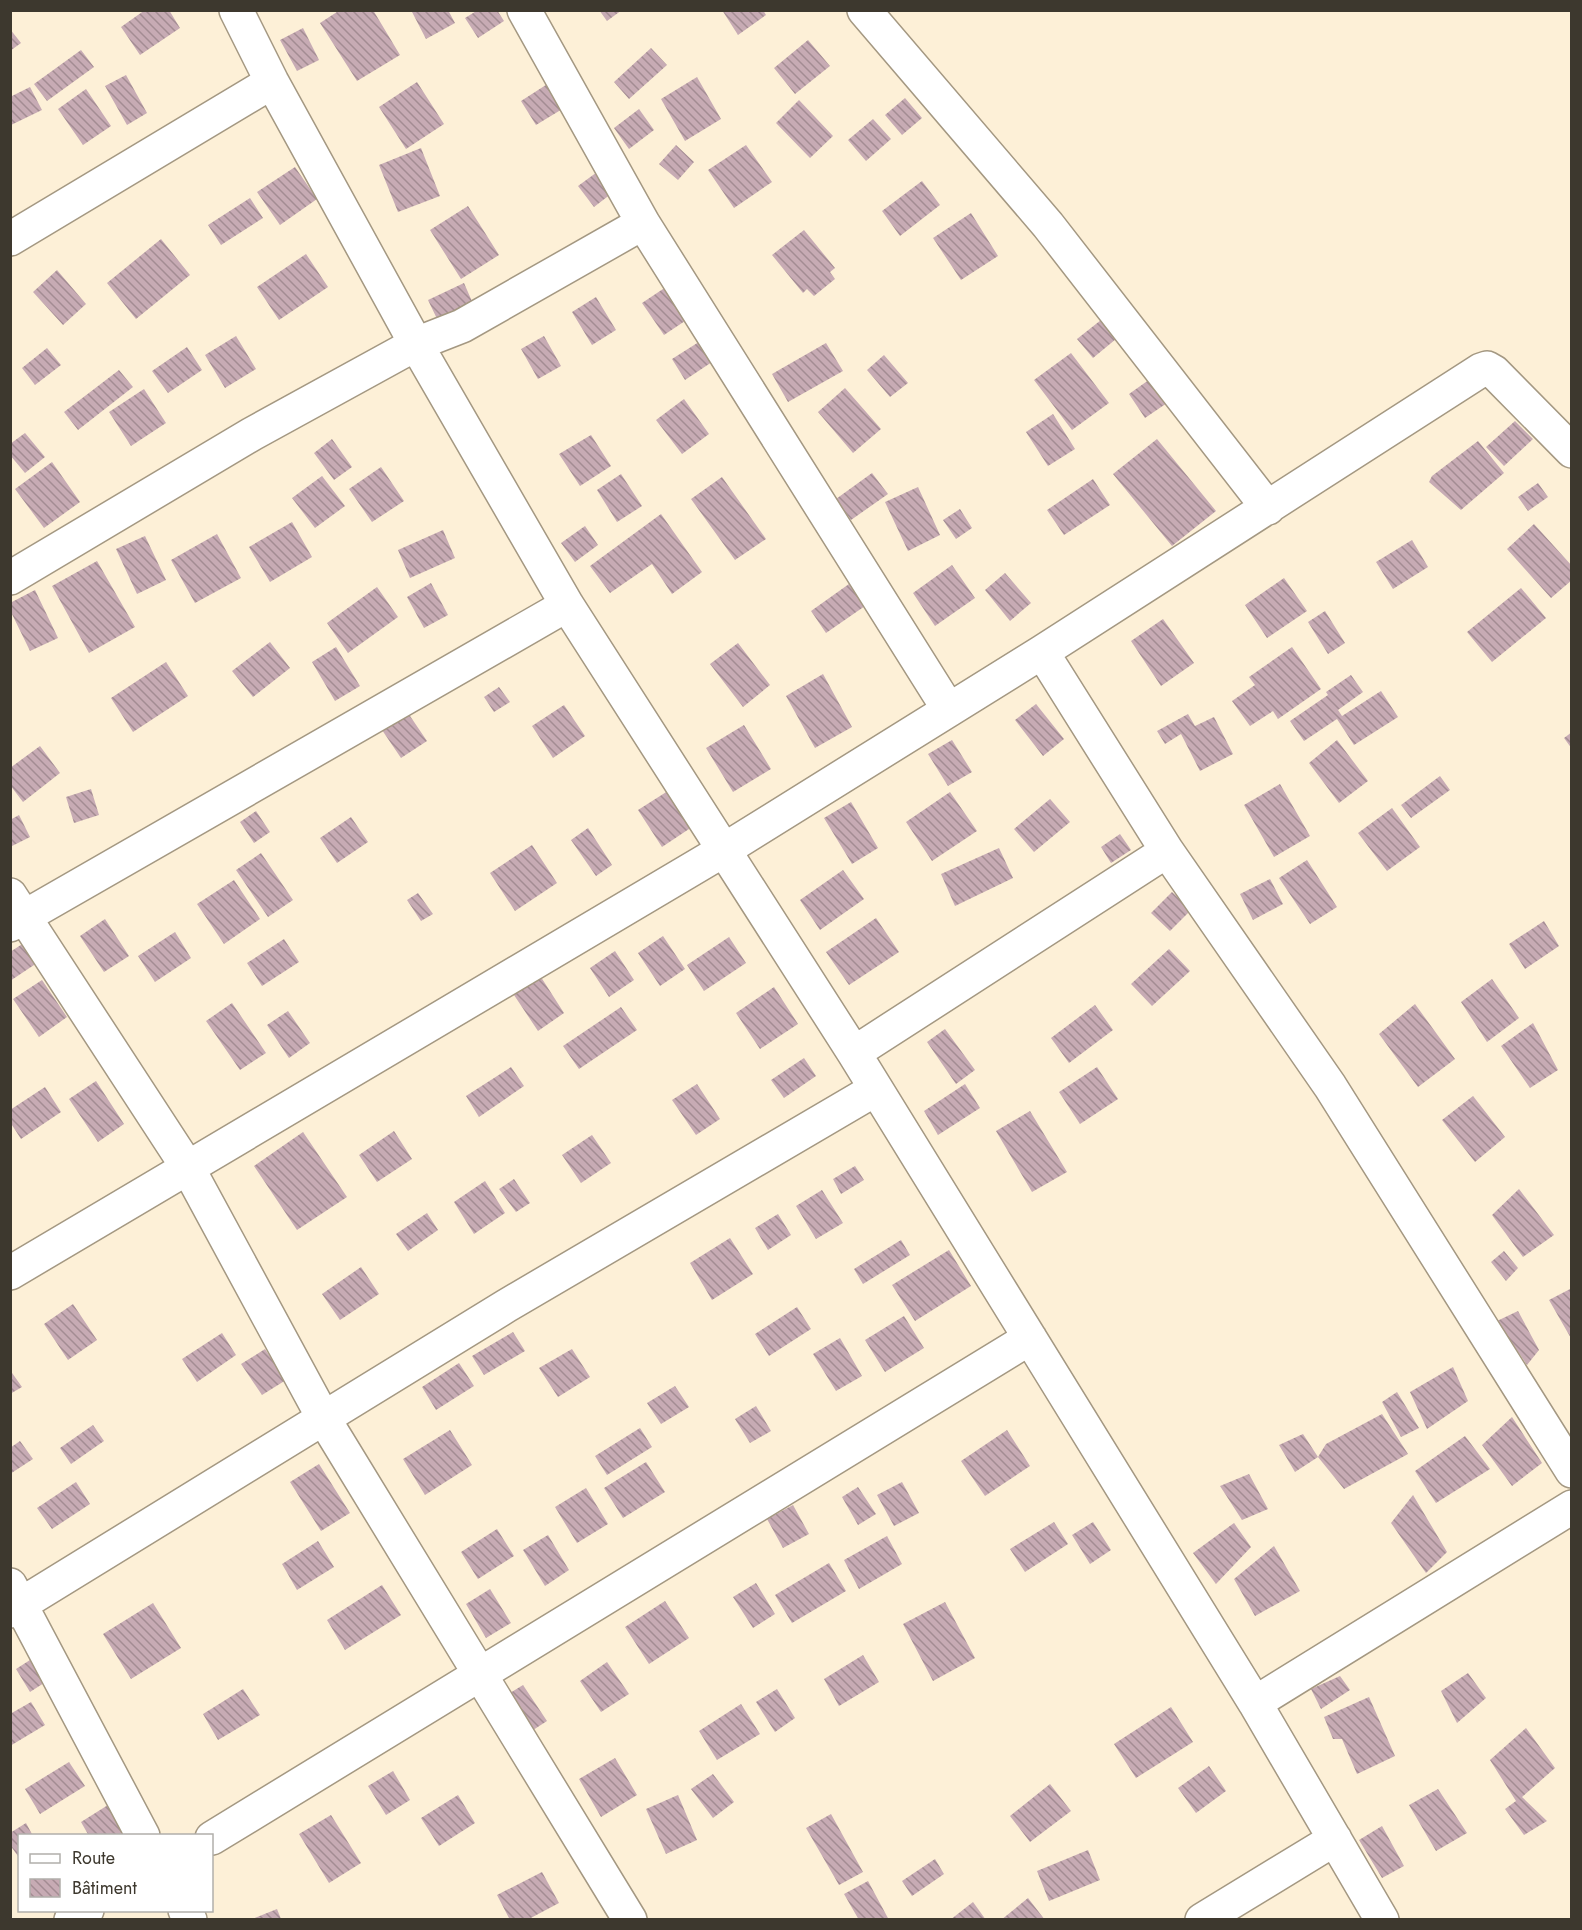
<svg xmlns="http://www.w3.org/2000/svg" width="1582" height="1930" viewBox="0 0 1582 1930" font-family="Jost,sans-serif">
  <defs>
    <pattern id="building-back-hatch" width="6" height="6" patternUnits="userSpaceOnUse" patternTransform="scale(1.5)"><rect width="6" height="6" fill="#c7abb4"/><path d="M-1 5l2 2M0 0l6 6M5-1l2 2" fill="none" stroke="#a38c93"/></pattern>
  </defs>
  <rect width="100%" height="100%" fill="#fdf0d7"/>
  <!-- building -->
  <path fill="url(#building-back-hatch)" d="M145,10h24l11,18 -40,27 -19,-28z
    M340,10h33l27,45 -43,26 -37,-58z
    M411,10h37l7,13 -29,16z
    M478,10h19l7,11 -26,17 -13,-20z
    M599,10h23l-15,11z
    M722,10h41l3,5 -28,20z
    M303,28l16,32 -22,11 -17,-31z
    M10,29l11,14 -11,8z
    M808,40l22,26 -35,28 -21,-26z
    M651,48l16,17 -38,34 -15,-17z
    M81,50l13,17 -47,34 -13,-17z
    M126,75l21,38 -20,12 -22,-39z
    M697,77l24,42 -36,22 -24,-42z
    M417,82l27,42 -38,25 -27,-42z
    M549,83l15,25 -28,17 -15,-24z
    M30,87l12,23 -31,15 -1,-28z
    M86,89l25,37 -28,19 -25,-36z
    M905,98l17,20 -20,17 -17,-20z
    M799,100l34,36 -23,22 -34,-35z
    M639,109l15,21 -25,19 -15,-21z
    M873,119l18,20 -25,22 -18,-21z
    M676,145l18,17 -16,18 -19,-16z
    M746,145l26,37 -38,26 -26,-38z
    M421,148l19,48 -42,16 -19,-47z
    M295,167l22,32 -37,26 -23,-33z
    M604,167l16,20 -26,20 -16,-21z
    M922,181l18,24 -40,31 -18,-25z
    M250,198l13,20 -42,27 -13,-20z
    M468,206l31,49 -38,24 -31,-49z
    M971,213l27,43 -37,24 -28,-42z
    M804,230l31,38 -5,4 5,7 -21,17 -7,-7 -4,4 -31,-38z
    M161,239l29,36 -54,44 -29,-36z
    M306,254l22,33 -49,33 -22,-33z
    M57,270l29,34 -23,21 -30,-33z
    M464,283l10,23 -35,17 -11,-23z
    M666,287l22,32 -24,16 -22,-32z
    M596,297l20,33 -24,15 -20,-33z
    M1101,320l15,19 -23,19 -16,-19z
    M236,336l20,33 -31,19 -20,-33z
    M544,336l17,30 -23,13 -17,-30z
    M702,340l13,20 -30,20 -13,-21z
    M826,343l17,28 -55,31 -16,-28z
    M187,347l15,23 -34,23 -16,-22z
    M47,348l14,17 -26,20 -13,-17z
    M1071,353l38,50 -37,27 -38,-50z
    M884,355l24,28 -18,14 -23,-27z
    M119,370l14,17 -55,43 -14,-18z
    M1153,377l17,24 -25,17 -16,-24z
    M845,388l36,41 -28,24 -35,-41z
    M144,389l22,34 -35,23 -22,-34z
    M684,399l25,35 -27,20 -26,-34z
    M1053,414l22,35 -27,17 -22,-34z
    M1515,421l18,18 -29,27 -18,-19z
    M25,433l20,24 -20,16 -15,-18v-11z
    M591,435l20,31 -31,20 -21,-32z
    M332,439l20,28 -18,13 -20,-27z
    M1157,439l59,72 -44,35 -59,-72z
    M1478,441l26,32 -43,37 -32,-28 3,-6z
    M52,462l28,40 -36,26 -29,-39z
    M381,467l23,34 -32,21 -23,-33z
    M872,473l16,21 -37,26 -15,-21z
    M621,474l21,32 -25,16 -20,-32z
    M322,476l23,30 -30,22 -23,-30z
    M722,477l44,62 -31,21 -44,-61z
    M1093,479l17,26 -46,30 -17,-25z
    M1538,483l10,14 -20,14 -10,-14z
    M918,487l22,48 -32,16 -23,-49z
    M960,509l12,19 -16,11 -13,-19z
    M661,514l41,58 -30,22 -20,-30 -42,29 -20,-27z
    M292,522l20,35 -42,25 -21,-35z
    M1534,524l38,42v14l-21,18 -44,-49z
    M585,526l13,19 -23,17 -14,-19z
    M443,530l12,28 -45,20 -12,-28z
    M217,534l24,44 -46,25 -24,-43z
    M145,536l21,44 -29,14 -21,-45z
    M1412,540l16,27 -35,22 -17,-27z
    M97,561l38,66 -46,26 -37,-67z
    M952,565l23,33 -40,28 -22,-33z
    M1005,573l26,30 -21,18 -25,-31z
    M1284,578l23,33 -40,27 -22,-33z
    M431,583l17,32 -24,13 -17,-31z
    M849,584l16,22 -39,27 -15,-22z
    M377,587l21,30 -50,36 -21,-30z
    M1521,588l25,30 -54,44 -25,-30z
    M35,590l23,48 -28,13 -20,-41v-7z
    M1325,611l20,32 -17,11 -20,-32z
    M1163,619l31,44 -33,23 -30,-45z
    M270,642l20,26 -37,29 -21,-26z
    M738,643l32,42 -27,22 -33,-43z
    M336,647l24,39 -25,15 -23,-39z
    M1292,647l29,42 -43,30 -5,-8 -23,15 -18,-25 23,-16 -6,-8z
    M166,662l22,34 -55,36 -22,-34z
    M823,674l29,53 -37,21 -29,-52z
    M1351,675l12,17 -25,18 4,6 39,-25 17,26 -44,28 -17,-26 -33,22 -14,-20 38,-26 -2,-3z
    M499,687l11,15 -16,10 -10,-15z
    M1036,704l28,35 -21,17 -28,-36z
    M564,705l21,31 -32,22 -21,-32z
    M408,713l19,28 -26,17 -19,-28z
    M1188,714l7,12 19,-9 19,37 -33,17 -19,-37 -16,10 -8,-13z
    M744,725l27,44 -38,23 -27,-44z
    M1572,732v17l-8,-11z
    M952,740l20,32 -24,14 -20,-32z
    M1337,740l31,41 -29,22 -30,-40z
    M40,746l20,27 -37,29 -13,-17v-17z
    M1440,776l10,14 -39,28 -10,-13z
    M1280,784l30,52 -36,21 -30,-52z
    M91,789l8,26 -25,8 -8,-26z
    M671,789l24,36 -33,22 -24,-37z
    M950,792l27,39 -45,30 -26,-39z
    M1050,799l20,23 -36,30 -20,-23z
    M851,802l27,46 -26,16 -28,-46z
    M1392,808l28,39 -33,24 -29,-38z
    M256,811l14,21 -16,11 -14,-21z
    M19,815l11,22 -18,9 -2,-26z
    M351,817l17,25 -31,21 -17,-25z
    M588,828l24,37 -16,11 -25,-36z
    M1120,834l11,16 -20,13 -10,-16z
    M532,845l25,38 -42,28 -25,-38z
    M999,848l14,30 -58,28 -14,-32z
    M261,853l32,47 -25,17 -32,-47z
    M1307,860l30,47 -27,17 -31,-46z
    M843,870l21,29 -44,31 -20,-30z
    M1270,879l13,25 -30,16 -13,-26z
    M234,880l26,39 -36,25 -27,-40z
    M1172,892l19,18 -21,21 -19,-18z
    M418,893l15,21 -12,7 -14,-21z
    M876,918l23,34 -50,33 -23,-33z
    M105,919l24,37 -25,16 -24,-36z
    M1544,921l15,25 -34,23 -16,-25z
    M175,932l16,26 -36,24 -17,-26z
    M663,936l22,33 -25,17 -22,-33z
    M729,937l17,26 -42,28 -17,-26z
    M284,939l15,23 -37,24 -15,-23z
    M27,941l13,20 -30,20v-29z
    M1169,949l21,22 -38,35 -21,-22z
    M615,951l19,29 -25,17 -19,-29z
    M539,974l25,39 -26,18 -26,-39z
    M1492,979l27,39 -32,24 -26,-40z
    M42,980l25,37 -28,20 -26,-38z
    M774,987l24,37 -38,25 -24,-36z
    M232,1003l34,50 -26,17 -34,-49z
    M1415,1004l40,55 -37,28 -39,-53z
    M1095,1005l18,25 -44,33 -18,-25z
    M621,1007l16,23 -58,39 -16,-23z
    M288,1011l22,32 -21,15 -22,-33z
    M1533,1023l25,47 -28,18 -29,-42z
    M945,1029l30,41 -19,14 -29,-42z
    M804,1058l12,18 -32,22 -13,-18z
    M511,1067l13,19 -45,31 -13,-21z
    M1097,1067l21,32 -38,25 -21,-32z
    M96,1081l28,43 -26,18 -29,-43z
    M697,1084l23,35 -24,16 -24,-35z
    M965,1084l15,24 -42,27 -14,-24z
    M45,1087l16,25 -40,27 -11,-17v-12z
    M1473,1096l32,41 -30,25 -33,-42z
    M1030,1111l37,61 -35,20 -36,-61z
    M394,1131l18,28 -35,23 -18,-27z
    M303,1132l44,65 -50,33 -43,-64z
    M592,1135l19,28 -30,20 -19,-28z
    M855,1166l9,14 -23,14 -8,-15z
    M514,1179l16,24 -14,9 -17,-23z
    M485,1181l20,32 -31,21 -20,-32z
    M1519,1189l35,46 -31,22 -31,-42z
    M822,1190l21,33 -27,16 -20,-33z
    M427,1213l11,17 -30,21 -12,-17z
    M778,1214l13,21 -23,15 -13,-22z
    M730,1238l23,36 -41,26 -22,-37z
    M901,1240l9,15 -47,29 -9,-15z
    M949,1250l22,36 -56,35 -23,-36z
    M1504,1251l14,17 -12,13 -15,-19z
    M361,1267l18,27 -39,26 -18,-26z
    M1572,1288v52l-23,-40z
    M73,1304l24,36 -29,20 -24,-36z
    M797,1307l14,22 -42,27 -14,-22z
    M1518,1311l21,39 -12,15 -30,-44z
    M904,1316l20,32 -39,24 -20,-32z
    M513,1332l12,19 -41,24 -12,-19z
    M222,1333l14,22 -39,27 -15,-23z
    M840,1338l22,38 -26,15 -23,-37z
    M265,1349l21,31 -24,15 -21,-31z
    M572,1349l18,28 -32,20 -19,-29z
    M459,1363l15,23 -38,24 -14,-23z
    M1453,1367l15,34 -41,28 -17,-37z
    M10,1370l12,17 -12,7z
    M675,1386l14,21 -28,17 -14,-21z
    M1397,1392l22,36 -18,9 -19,-35z
    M756,1406l15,25 -21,12 -15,-24z
    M1382,1414l26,40 -64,35 -26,-32 -23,15 -16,-27 24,-11 15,23 8,-13z
    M1512,1417l30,46 -30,23 -30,-41z
    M93,1425l11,16 -33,23 -11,-16z
    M640,1428l12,19 -45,28 -12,-19z
    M450,1430l22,35 -47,30 -22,-36z
    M1007,1430l23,36 -45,30 -24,-35z
    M1465,1436l25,33 -54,34 -21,-32z
    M20,1441l13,18 -23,15v-26z
    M646,1462l19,30 -42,26 -19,-30z
    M319,1464l31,49 -29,18 -31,-49z
    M1249,1474l19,35 -26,11 -22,-34z
    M76,1482l14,22 -38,25 -15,-21z
    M902,1482l17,31 -25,13 -17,-31z
    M858,1487l18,27 -18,11 -16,-28z
    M586,1488l22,36 -31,19 -22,-36z
    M1413,1495l34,57 -21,21 -35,-50z
    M793,1505l16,29 -26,14 -16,-29z
    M1054,1522l14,22 -43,28 -15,-23z
    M1093,1522l18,28 -21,14 -18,-29z
    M1234,1523l17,24 -35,37 -23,-31z
    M497,1529l17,27 -36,23 -17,-27z
    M548,1535l21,35 -24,16 -22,-36z
    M887,1536l15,28 -43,25 -15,-29z
    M318,1541l16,26 -37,23 -15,-26z
    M1274,1546l26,45 -45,25 -21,-37z
    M829,1563l17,28 -54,32 -17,-28z
    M756,1583l19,31 -22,14 -20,-31z
    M382,1585l19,30 -56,35 -18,-30z
    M490,1589l21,34 -25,15 -20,-34z
    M665,1601l24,37 -40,26 -24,-37z
    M945,1602l30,56 -42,23 -30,-57z
    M153,1603l28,45 -50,31 -28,-45z
    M863,1655l16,27 -40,24 -15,-27z
    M30,1660l14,23 -14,9 -14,-23z
    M607,1662l22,32 -28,18 -21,-31z
    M1468,1673l18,25 -29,25 -16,-32z
    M1340,1676l10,14 -29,19 -10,-20z
    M523,1685l24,36 -20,13 -22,-38z
    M243,1689l17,26 -42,25 -15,-26z
    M777,1689l18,29 -20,14 -19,-30z
    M1369,1697l26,59 -38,18 -15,-35h-9l-9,-22z
    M31,1702l14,23 -35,21v-32z
    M741,1704l19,30 -43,26 -18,-29z
    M1171,1707l22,35 -57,36 -22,-34z
    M1526,1728l29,40 -33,29 25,24 -23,14 -19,-26 11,-8 -26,-41z
    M615,1758l22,37 -36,22 -22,-38z
    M69,1762l16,24 -45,28 -15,-25z
    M1209,1766l17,25 -30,22 -18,-25z
    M393,1771l17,29 -24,15 -18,-29z
    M713,1774l21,28 -21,16 -22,-29z
    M1050,1784l21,27 -41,31 -20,-26z
    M1438,1789l29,44 -31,18 -27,-46z
    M458,1795l17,28 -36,23 -18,-28z
    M678,1795l19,45 -31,14 -20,-45z
    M108,1805l18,29 -37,2 -8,-14z
    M831,1814l32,58 -24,13 -33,-57z
    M331,1815l30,48 -32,20 -30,-49z
    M26,1823l7,13h-13v23l-10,-14v-12z
    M1382,1826l22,40 -22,12 -23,-38z
    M1088,1850l12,30 -51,21 -12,-30z
    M935,1859l9,15 -32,22 -10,-15z
    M542,1872l17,31 -32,17h-17l-13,-25z
    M868,1881l21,39h-30l-15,-26z
    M1028,1898l17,22h-44z
    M973,1902l13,18h-36z
    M277,1909l4,10h-29z"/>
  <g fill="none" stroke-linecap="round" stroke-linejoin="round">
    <defs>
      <path id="street" d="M236,10l36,72 144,262 151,261 287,448 401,650 127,217
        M864,10l184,215 220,283
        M643,223l306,487
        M10,239l262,-157
        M10,578l242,-144 164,-90 46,-18 181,-103 -119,-213
        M1167,851l163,235 242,385
        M10,895l178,273 136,251 306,501
        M10,925l557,-320
        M854,1053l313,-202 -125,-199
        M10,1273l714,-423 318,-198 439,-282 6,-2 7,4 78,79
        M10,1585l133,251
        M10,1611l496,-305 370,-217
        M1255,1703l317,-196
        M212,1838l818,-500
        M185,1910l5,10
        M71,1920l16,-10
        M1202,1920l133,-81"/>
    </defs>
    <!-- street casing -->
    <use href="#street" stroke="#a49882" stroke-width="36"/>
    <!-- street -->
    <use href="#street" stroke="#fff" stroke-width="33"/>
  </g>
  <!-- border -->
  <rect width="1582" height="1930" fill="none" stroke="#3d382e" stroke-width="24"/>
  <!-- legend -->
  <rect x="18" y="1834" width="195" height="78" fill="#ffffff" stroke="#b1afab" stroke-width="1.5"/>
  <rect x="30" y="1854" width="30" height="9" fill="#ffffff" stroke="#b1afab" stroke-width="1.5"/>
  <text x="72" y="1864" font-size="18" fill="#3d382e">Route</text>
  <rect x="30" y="1879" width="30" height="18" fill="url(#building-back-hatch)" stroke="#b1afab" stroke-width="1.5"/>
  <text x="72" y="1894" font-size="18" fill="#3d382e">Bâtiment</text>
</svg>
